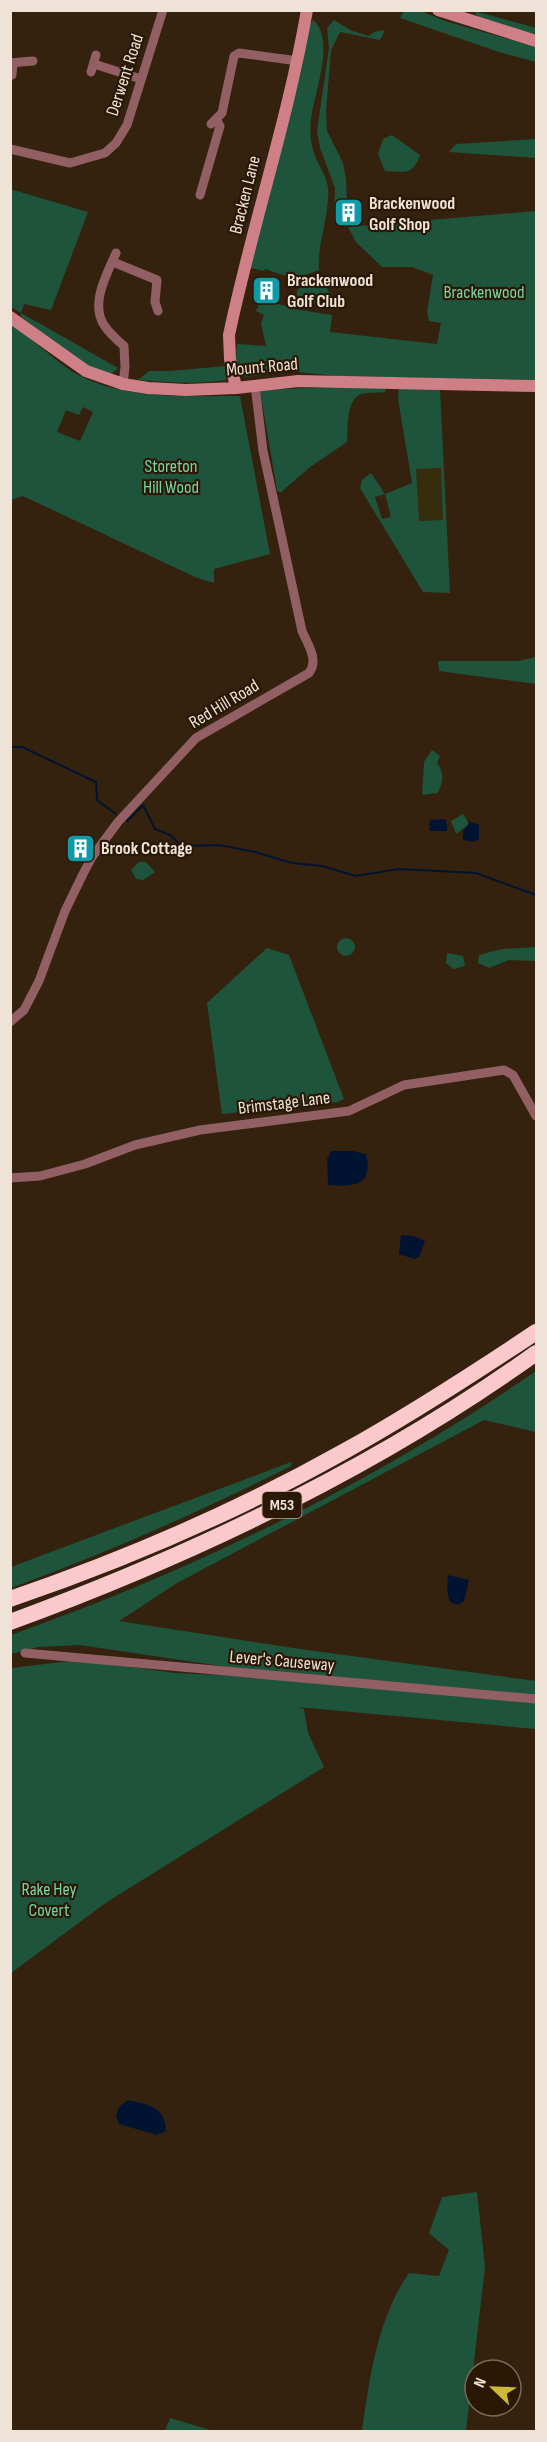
<svg xmlns="http://www.w3.org/2000/svg" width="547" height="2442" viewBox="0 0 547 2442" font-family="'Sofia Sans Condensed',sans-serif">
  <rect width="100%" height="100%" fill="#34220e"/>
  <!-- green -->
  <path fill="#1e543c" fill-rule="evenodd" d="M404,11h16l28,11 88,25v15l-34,-9 -102,-35z
    M474,11l62,17 -2,8 -55,-17z
    M313,20c22,18 3,69 -1,93 -3,14 -2,32 4,45 4,10 11,19 12,30 2,28 -11,54 -9,82l-24,9 -30,-10 -1,2 -14,-3 52,-200 6,-41z
    M334,20l18,11 17,5 5,-4 11,-2 -5,10 -40,-8 -9,18 -5,61 1,20 16,32 3,16 1,28 -3,1 3,12 -3,3 -10,-5 1,-30 -15,-40 -3,-17 12,-83 -2,-20z
    M392,135l28,20c-7,21 -16,17 -35,16l-7,-17 5,-15z
    M536,139v19l-87,-6 7,-8z
    M10,189l78,23 -37,98 -27,-6 -3,9 97,55 -7,6 -25,-8 -65,-49v-4l-10,-6z
    M536,211v169l-198,-4 -51,-5 -42,6c-11,-8 -9,-21 -8,-33l29,2 -5,-22 3,-9 -8,-4 4,-9 7,-1 33,9 32,5 -2,17 107,12 4,-21 -12,-2 -2,-9 6,-37 -21,-8h-30l-26,-25 -8,-15z
    M311,282l15,5 5,8 -2,10c-12,-3 -22,0 -33,-3l1,-12z
    M11,325c22,13 40,33 62,47 46,28 115,24 167,24l30,158 -56,15v14l-19,-6 -172,-81 -12,4zM83,407l10,5 -13,29 -23,-9 9,-22 13,5z
    M225,366l3,1 -2,13c-29,5 -59,2 -88,0l11,-9h21z
    M386,385l-1,7c-7,1 -16,0 -24,2 -15,5 -13,35 -14,48l-37,25 -30,26 -3,-3 -17,-100z
    M399,386l41,3 10,204 -27,-1 -63,-104 2,-8 9,-7 14,21 27,-11 -14,-84zM385,494l6,23 -9,2 -7,-22z
    M536,657v27l-97,-13 -1,-10h80z
    M432,750l8,6 -3,7c8,11 6,18 1,30l-16,2 2,-33z
    M463,814l6,10 -13,10 -5,-13z
    M139,862h7l9,10 -12,8 -7,-1 -5,-9z
    M337 947a9 9 0 1 1 18 0a9 9 0 1 1-18 0Z
    M536,947v14l-27,-1 -20,8 -11,-5 1,-8 23,-6z
    M267,948l22,7 55,144 -6,3 -116,12 -15,-111z
    M447,953l16,3 2,10 -12,3 -7,-6z
    M536,1371v61l-52,-12 -307,163 -58,38 174,27 243,33v48l-239,-22 7,2 4,24 16,34 -217,135 -96,71v-305l68,-8 96,13 139,7 -234,-35 -42,2 -27,7v-19c181,-64 367,-154 525,-264z
    M291,1462v4c-92,46 -184,87 -280,122v-21z
    M477,2192l8,75 -19,164h-104c8,-55 15,-111 47,-158l30,3 10,-26 -20,-17 13,-36z
    M170,2418l43,13h-48z"/>
  <!-- sand -->
  <path fill="#362d0c" d="M441,468l2,52 -24,1 -3,-52z"/>
  <!-- water -->
  <path fill="#001431" d="M445,819l2,5v7h-17l-1,-8 2,-3z
    M468,821l11,4v14l-6,3 -10,-2v-9l6,-7z
    M331,1151h21l14,3c8,32 -13,33 -38,31l-1,-26z
    M401,1235l13,1 11,5 -6,16 -5,2 -15,-5z
    M448,1575l21,5 -5,21 -6,4 -8,-3 -3,-11z
    M128,2100c21,5 37,6 38,31l-9,4 -38,-11 -3,-7 3,-10z"/>
  <g fill="none" stroke-linecap="round" stroke-linejoin="round">
    <!-- stream -->
    <path stroke="#001431" stroke-width="2" d="M10,747h12l74,35 1,18 19,14
      M127,821l16,-16 12,24 15,6 12,11 37,-1 36,7 37,11 30,3 34,10 43,-7 77,4 60,22"/>
    <!-- street -->
    <path stroke="#926064" stroke-width="9" d="M10,63l23,-2
      M94,64l47,15
      M91,72l5,-17
      M12,75l1,-12
      M211,124l11,-11 12,-57 5,-3 59,8
      M10,149l60,14 35,-10 11,-10 11,-18 36,-115
      M200,195l20,-69 -4,-7
      M116,253c-9,21 -26,50 -12,72 5,8 13,15 20,21l1,21 -2,17
      M113,262l44,18 -2,22 3,9
      M10,1022l14,-12 15,-29 26,-70 18,-37 9,-17 26,-35 78,-84 113,-65c10,-13 -1,-28 -7,-42l-39,-180 -8,-66
      M10,1178l30,-2 45,-12 50,-19 65,-15 149,-19 55,-26 100,-15 9,5 23,41
      M25,1653l511,46"/>
    <!-- secondary -->
    <path stroke="#cf8087" stroke-width="12" d="M438,10l98,31
      M10,317l76,54 37,13 25,4 38,2 50,-2 62,-7 238,5
      M236,388l-6,-29 -1,-24c23,-109 59,-215 78,-325"/>
    <!-- highway -->
    <path stroke="#fbc9cc" stroke-width="16" d="M10,1599c114,-39 228,-88 333,-147 67,-37 130,-78 193,-120
      M10,1622c185,-68 366,-154 526,-269"/>
  </g>
  <!-- icons -->
  <defs>
    <symbol id="building-square" viewBox="-11 -11 22 22"><rect x="-9" y="-9" width="18" height="18" rx="4" fill="#0f9aa8" stroke="#2a1805"/><path d="M-4-6H4V6H1V3H-1V6H-4ZM-2.5-4.3h1.7v1.8h-1.7ZM.8-4.3h1.7v1.8H.8ZM-2.5-1h1.7V.8h-1.7ZM.8-1h1.7V.8H.8Z" fill="#fff"/></symbol>
  </defs>
  <g fill-rule="evenodd">
    <use href="#building-square" x="332" y="196" width="33" height="33"/>
    <use href="#building-square" x="250" y="274" width="33" height="33"/>
    <use href="#building-square" x="64" y="832" width="33" height="33"/>
  </g>
  <g text-anchor="middle" dominant-baseline="central" stroke-width="4.5" stroke-linejoin="round" paint-order="stroke">
    <!-- shield labels -->
    <rect fill="#2a1805" stroke="#b4a597" stroke-width="1.5" x="262.5" y="1492" width="39" height="26" rx="4.5"/>
    <g font-size="16" font-weight="bold" fill="#efe2d6">
      <text x="282" y="1505">M53</text>
    </g>
    <!-- street labels -->
    <g font-size="18" fill="#efe2d6" stroke="#2a1805">
      <text transform="translate(125 75) rotate(-72)">Derwent Road</text>
      <text transform="translate(245 195) rotate(-76)">Bracken Lane</text>
      <text transform="translate(262 367) rotate(-5)">Mount Road</text>
      <text transform="translate(224 704) rotate(-31)">Red Hill Road</text>
      <text transform="translate(284 1103) rotate(-7)">Brimstage Lane</text>
      <text transform="translate(282 1661) rotate(5)">Lever's Causeway</text>
    </g>
    <!-- poi labels -->
    <g font-size="18" font-weight="bold" fill="#efe2d6" stroke="#2a1805" text-anchor="start">
      <text x="369" y="203">Brackenwood<tspan x="369" dy="21">Golf Shop</tspan></text>
      <text x="287" y="280">Brackenwood<tspan x="287" dy="21">Golf Club</tspan></text>
      <text x="101" y="848">Brook Cottage</text>
    </g>
    <!-- park labels -->
    <g font-size="18" fill="#76d5a6" stroke="#2a1805">
      <text x="484" y="292">Brackenwood</text>
      <text x="171" y="466">Storeton<tspan x="171" dy="21">Hill Wood</tspan></text>
      <text x="49" y="1889">Rake Hey<tspan x="49" dy="21">Covert</tspan></text>
    </g>
  </g>
  <!-- border -->
  <rect width="547" height="2442" fill="none" stroke="#efe2d6" stroke-width="24"/>
  <!-- north arrow -->
  <g transform="translate(493 2388) rotate(293)"><circle r="28" fill="#2a1805" stroke="#796959" stroke-width="1.5"/>
  <path d="M0-4.5L10 22L0 15L-10 22Z" fill="#ceb838"/>
  <text y="-9" font-size="16" font-weight="bold" text-anchor="middle" fill="#efe2d6">N</text>
  </g>
</svg>
